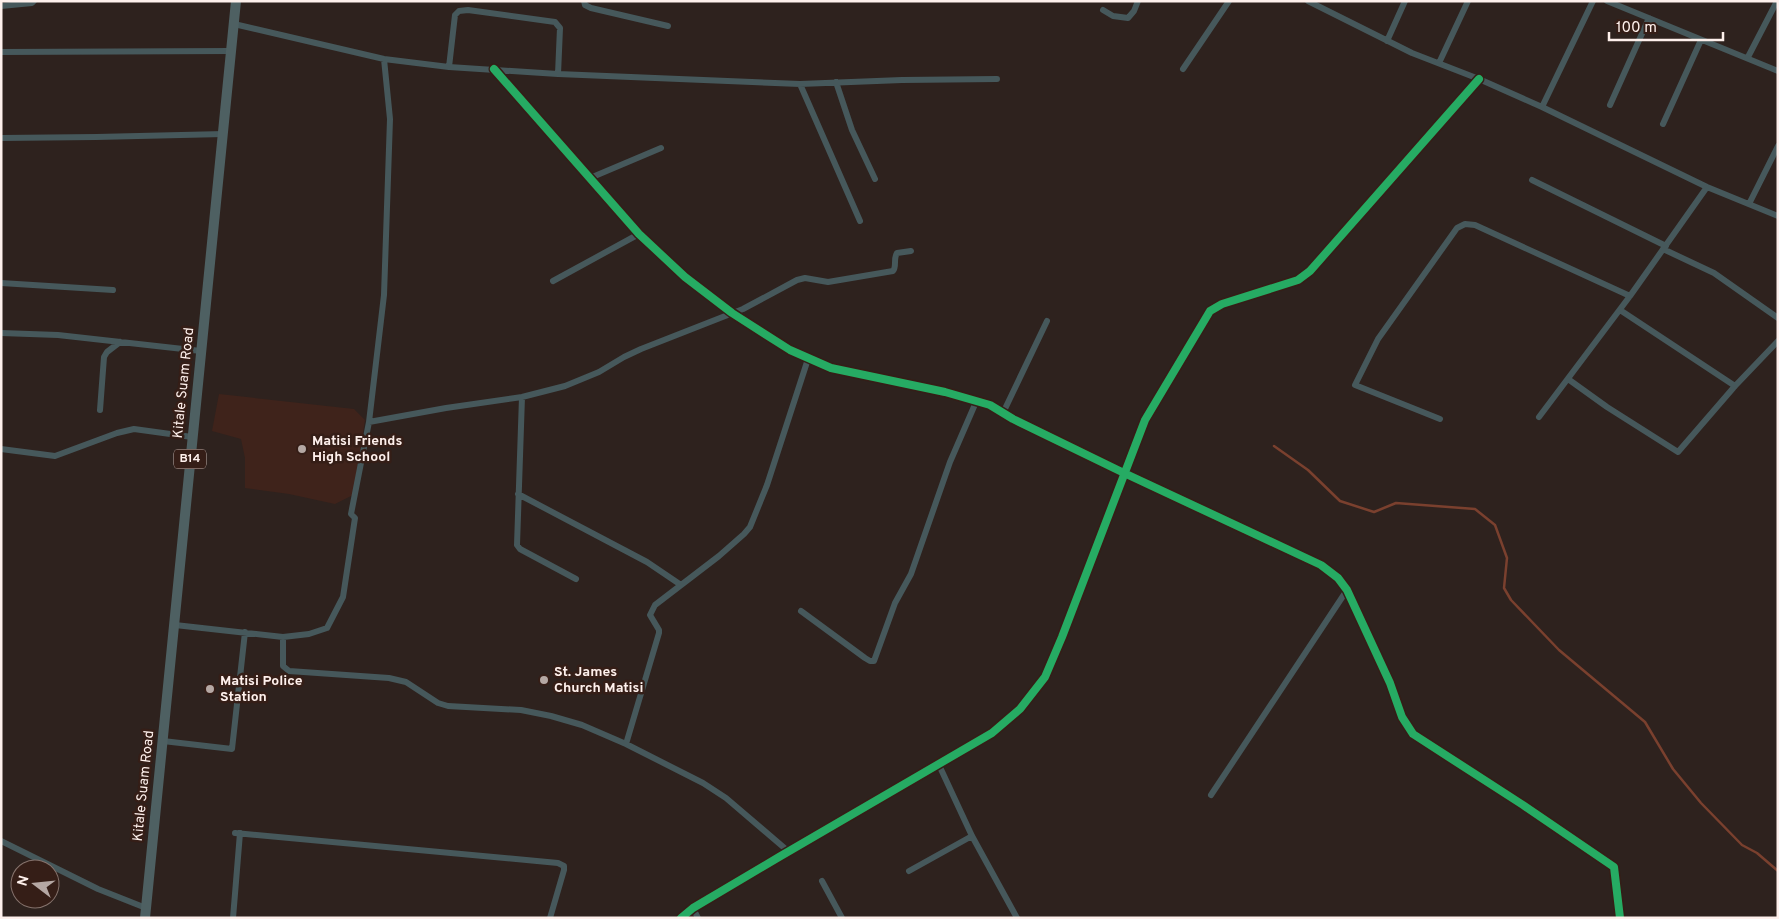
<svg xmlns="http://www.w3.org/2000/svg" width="1779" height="919" viewBox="0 0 1779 919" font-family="Overpass,sans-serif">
  <rect width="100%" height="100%" fill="#2e221e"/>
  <!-- built -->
  <path fill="#3f231b" d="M219,394l135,15 11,11 -12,75 -18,9 -46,-10 -44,-6v-30l-4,-19 -29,-8z"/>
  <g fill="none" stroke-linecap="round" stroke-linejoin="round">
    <!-- stream -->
    <path stroke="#7a402e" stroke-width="2.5" d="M1274,446l34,24 32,31 34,11 22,-9 79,6 20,16 12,33 -3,30 7,12 48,50 86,72 28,47 28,34 41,42 15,8 21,18"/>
    <!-- minor -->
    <path stroke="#46585b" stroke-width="6" d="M584,1l1,4 6,3 77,18
      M1308,1l104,52 67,26 63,28 165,80 71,29
      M1607,1l171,70
      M1,6l31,-3 2,-2
      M1103,10l10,6 15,2 6,-7 4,-10
      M234,24l150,35 65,8 109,7 242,10 102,-4 95,-1
      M1387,41l18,-40
      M1,52l230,-1
      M1748,57l29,-56
      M1439,63l29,-62
      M449,67l6,-52 4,-4 9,-1 87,12 5,6 -2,46
      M494,69l145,165 46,43 47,36 58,37 41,18 114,24 45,13 23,14 111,54 197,92 17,13 9,12 43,93 12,34 11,17 110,71 91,62 6,51
      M1183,69l46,-68
      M836,82l16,48 23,49
      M800,84l60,137
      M1610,105l39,-87
      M1542,107l51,-106
      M1663,124l38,-84
      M1,138l95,-1 128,-3
      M590,178l71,-30
      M1532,180l134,66
      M1749,204l29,-58
      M1663,249l51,24 64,45
      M553,281l86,-47
      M1,283l112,7
      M1620,310l115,76
      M1,333l57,2 143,16
      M1568,379l39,28 71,45 57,-66 43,-45
      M522,397l-5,148 3,4 56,30
      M100,410l4,-53 3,-5 13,-10
      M1003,413l44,-92
      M1539,417l91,-121 77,-109
      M1440,419l-85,-34 23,-46 79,-111 8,-4 10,1 155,71
      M369,422l77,-14 76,-11 43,-11 34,-14 25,-15 17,-8 102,-40 54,-29 8,-2 23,4 65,-11c4,-5 0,-12 4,-18l14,-2
      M1,449l54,7 62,-23 17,-4 58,8
      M518,494l129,68 34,23
      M801,611l64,47 5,3h4l21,-58 16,-29 39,-112 26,-60
      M175,625l108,12v29l6,5 100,7 17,4 32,21 10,3 73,4 30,6 31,9 44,19 77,39 23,15 62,53
      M283,637l26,-3 18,-6 16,-31 12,-79 -4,-4 18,-92 15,-127 6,-176 -6,-60
      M163,741l69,8 13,-117
      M626,744l33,-111v-3l-9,-15 5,-10 64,-49 25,-22 6,-7 17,-42 41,-126
      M939,765l33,71 45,82
      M1211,795l136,-205
      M235,833l323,30 6,3v4l-14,48
      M1,841l97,48 48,19
      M909,871l63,-35
      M822,881l20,37
      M693,908l5,10
      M233,918l7,-85
      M681,918l12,-10 86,-51 213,-124 28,-24 25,-32 17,-40 83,-217 65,-109 12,-7 76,-24 12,-9 169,-192"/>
    <!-- trunk -->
    <path stroke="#4e6062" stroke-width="10" d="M145,918l91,-917"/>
    <defs>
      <path id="cycleway" d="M494,69l145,165 46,43 47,36 58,37 41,18 114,24 45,13 23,14 111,54 197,92 17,13 9,12 43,93 12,34 11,17 110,71 91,62 6,51
        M681,918l12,-10 86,-51 213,-124 28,-24 25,-32 17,-40 83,-217 65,-109 12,-7 76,-24 12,-9 169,-192"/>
    </defs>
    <!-- cycleway casing -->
    <use href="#cycleway" stroke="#351e17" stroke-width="11"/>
    <!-- cycleway -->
    <use href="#cycleway" stroke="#26ab63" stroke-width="8"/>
  </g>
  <!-- markers -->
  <g fill="#b5a8a4" stroke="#351e17" stroke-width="2">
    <circle cx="302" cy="449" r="5"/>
    <circle cx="544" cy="680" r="5"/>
    <circle cx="210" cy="689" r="5"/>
  </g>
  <g text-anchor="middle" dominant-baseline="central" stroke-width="5" stroke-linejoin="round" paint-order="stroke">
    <!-- shield labels -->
    <rect fill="#351e17" stroke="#c2b1ac" stroke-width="1" x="174" y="449.5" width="32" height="19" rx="4"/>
    <g font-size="12" font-weight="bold" fill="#fef0ec">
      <text x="190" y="459">B14</text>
    </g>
    <!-- street labels -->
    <g font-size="14" fill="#fef0ec" stroke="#351e17">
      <text transform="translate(184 383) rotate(-84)">Kitale Suam Road</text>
      <text transform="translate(144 786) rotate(-84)">Kitale Suam Road</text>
    </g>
    <!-- poi labels -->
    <g font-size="14" font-weight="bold" fill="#fef0ec" stroke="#351e17" text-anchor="start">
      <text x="312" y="441">Matisi Friends<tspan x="312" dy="16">High School</tspan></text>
      <text x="554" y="672">St. James<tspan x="554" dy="16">Church Matisi</tspan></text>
      <text x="220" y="681">Matisi Police<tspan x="220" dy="16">Station</tspan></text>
    </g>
  </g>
  <!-- border -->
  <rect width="1779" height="919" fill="none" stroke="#fef0ec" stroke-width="5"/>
  <!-- north arrow -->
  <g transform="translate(35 884) rotate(286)"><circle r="24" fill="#351e17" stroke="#85726c"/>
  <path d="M0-4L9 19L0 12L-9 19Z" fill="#b5a8a4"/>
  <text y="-8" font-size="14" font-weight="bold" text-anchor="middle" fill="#fef0ec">N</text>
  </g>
  <!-- scale -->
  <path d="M1609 32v8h114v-8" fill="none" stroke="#fef0ec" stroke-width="2.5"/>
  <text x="1616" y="32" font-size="15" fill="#fef0ec" stroke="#351e17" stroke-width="4" paint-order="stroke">100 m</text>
</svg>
